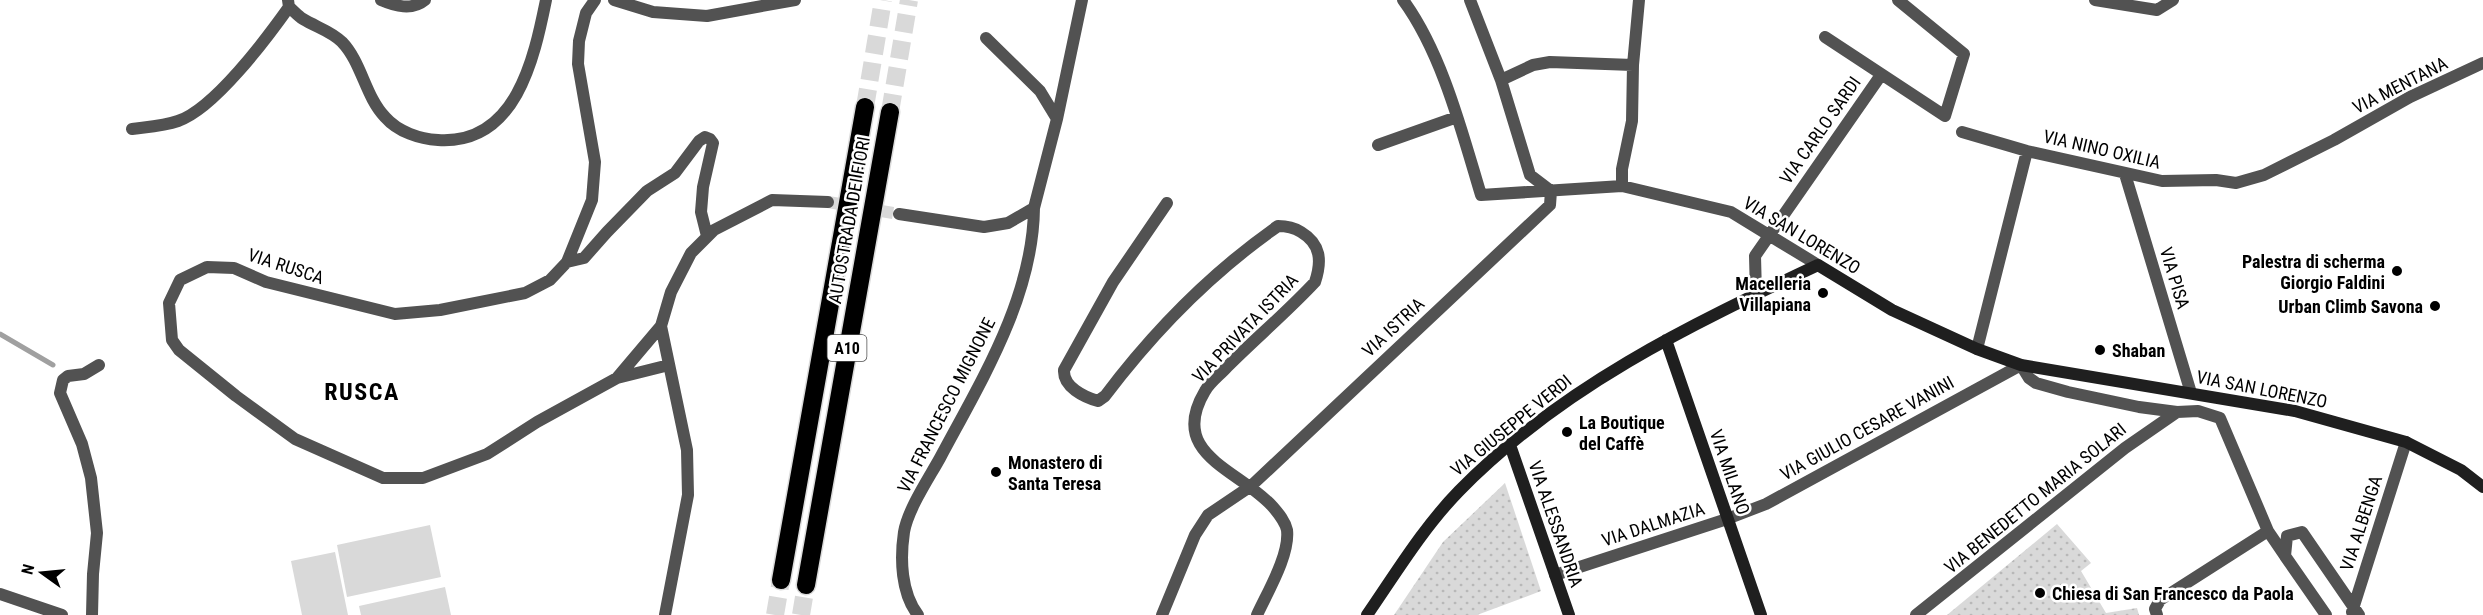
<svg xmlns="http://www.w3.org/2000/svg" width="2483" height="615" viewBox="0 0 2483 615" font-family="'Roboto Condensed',sans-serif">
  <defs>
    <pattern id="park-dots" width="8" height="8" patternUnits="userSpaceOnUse" patternTransform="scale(1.5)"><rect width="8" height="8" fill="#d9d9d9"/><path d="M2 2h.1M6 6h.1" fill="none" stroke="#b8b8b8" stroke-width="1.8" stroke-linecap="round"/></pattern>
  </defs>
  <rect width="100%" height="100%" fill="#fff"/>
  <!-- park -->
  <path fill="url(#park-dots)" d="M1505,483l36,108 -64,24h-83l49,-73z
    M2057,524l34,39 -10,8 25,42 31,-5 2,7h-192z"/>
  <!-- garden -->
  <path fill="#d9d9d9" d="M430,525l11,52 -94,20 -10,-52z
    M335,552l13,63h-46l-11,-54z
    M445,587l6,28h-90l-2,-9z"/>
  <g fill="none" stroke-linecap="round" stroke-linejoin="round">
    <!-- stream -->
    <path stroke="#a0a0a0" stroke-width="5" d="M0,334l53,31"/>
    <!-- street-tunnel -->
    <path stroke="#d9d9d9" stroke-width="12" stroke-dasharray="12 6" stroke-linecap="butt" d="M828,202l71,12"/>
    <!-- highway-tunnel -->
    <path stroke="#d9d9d9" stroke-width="18" stroke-dasharray="18 9" stroke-linecap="butt" d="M865,107l18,-107
      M890,112l19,-112
      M775,615l6,-35
      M801,615l5,-30"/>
    <defs>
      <path id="highway" d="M781,580l84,-473
        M806,585l84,-473"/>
    </defs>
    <!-- highway casing -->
    <use href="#highway" stroke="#dbdbdb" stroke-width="21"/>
    <!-- street -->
    <path stroke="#525252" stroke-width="12" d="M288,0l1,7c5,4 9,9 14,12 13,8 28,12 39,23 20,21 23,54 43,75 13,15 35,22 53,23 78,5 96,-81 108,-140
      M381,0c14,6 31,11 44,0
      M595,0l-9,13 -7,28 -1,23 17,98 -3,38 -25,62 -17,18 -25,13 -85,17 -45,4 -129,-32 -32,-14 -27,-1 -27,13 -11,23 3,37 7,10 57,46 59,43 88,39h40l64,-24 50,-32 80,-44 52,-13
      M614,0l39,12 54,4 88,-16
      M1403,0c39,53 59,132 78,195l141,-9 109,26 87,53
      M1470,0l31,80 29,95 21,16
      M2095,0l62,10 16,-10
      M1825,37l120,79 19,-62 -66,-54
      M986,38l54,53 17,28
      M1501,80l32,-15 17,-3 83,3
      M132,129c15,-2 32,-3 46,-8 36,-12 89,-83 111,-114
      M1962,132l65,19 135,30 54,-1 20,3 28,-8 70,-35 76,-43 73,-34
      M1378,145l79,-28
      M2125,174l66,219
      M1622,186v-17l10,-48 1,-56 6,-65
      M1167,203l-54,79 -49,88c-1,17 20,27 34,31l7,-5c49,-65 106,-123 173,-170 9,0 15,1 23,6 20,12 21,29 14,50 -28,30 -59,56 -88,85 -7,8 -17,15 -22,24 -38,64 34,78 68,116 6,7 12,14 14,23 3,25 -20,63 -30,85
      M899,214l85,13 24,-4 26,-15 23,-89 25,-119
      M567,262l17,-4 23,-26 40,-41 28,-18 24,-32 6,-4 5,2 3,4 -10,44 -2,25 6,24
      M1756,294l-1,-38 126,-181
      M1977,349l50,-198
      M617,378l44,-52
      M1555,575l172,-56 39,-15 255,-139 8,13 7,5 32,9 71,15 38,5 21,-1 22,7 48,113 17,25
      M0,594l62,21
      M2352,612l54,-170
      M92,615l1,-41 4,-41 -6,-55 -9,-34 -22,-51 3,-13 5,-4 16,-2 15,-9
      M665,615l23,-120 -1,-45 -26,-124 10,-34 20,-39 23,-23 58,-30 56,2
      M918,615c-17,-22 -18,-56 -14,-83 4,-23 25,-54 36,-74 41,-77 93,-160 94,-250
      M1162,615l33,-80 13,-20 43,-29 299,-281 1,-14
      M1916,615l209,-167 52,-36
      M2157,615l-2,-6 5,-9 108,-69
      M2326,615l-41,-59 2,-20 15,-4 57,83"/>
    <!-- secondary -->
    <path stroke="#1f1f1f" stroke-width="12" d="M1666,340l95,275
      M1510,445l59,170
      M1367,615c29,-42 56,-87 92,-124 102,-104 229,-165 359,-226l74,45 85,39 44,16 274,46 111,31 55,28 22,17"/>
    <!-- highway -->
    <use href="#highway" stroke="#000" stroke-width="18"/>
  </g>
  <!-- markers -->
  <g fill="#000" stroke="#fff" stroke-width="2">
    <circle cx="2397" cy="271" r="6"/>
    <circle cx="1823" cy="293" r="6"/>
    <circle cx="2435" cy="306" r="6"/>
    <circle cx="2100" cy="350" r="6"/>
    <circle cx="1567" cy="432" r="6"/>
    <circle cx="996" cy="472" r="6"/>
    <circle cx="2040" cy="593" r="6"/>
  </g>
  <g text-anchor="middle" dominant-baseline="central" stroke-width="5" stroke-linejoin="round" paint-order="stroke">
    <!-- shield labels -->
    <rect fill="#fff" stroke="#4c4c4c" stroke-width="1.5" x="827.5" y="335" width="39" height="26" rx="4.5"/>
    <g font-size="16" font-weight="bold" fill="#000">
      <text x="847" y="348">A10</text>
    </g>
    <!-- street labels -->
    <g font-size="18" fill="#000" stroke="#fff">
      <text transform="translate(2400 85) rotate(-27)">VIA MENTANA</text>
      <text transform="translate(1820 130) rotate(-55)">VIA CARLO SARDI</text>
      <text transform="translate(2102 149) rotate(13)">VIA NINO OXILIA</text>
      <text transform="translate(849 220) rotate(-80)">AUTOSTRADA DEI FIORI</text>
      <text transform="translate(1802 235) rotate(31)">VIA SAN LORENZO</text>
      <text transform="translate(286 266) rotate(18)">VIA RUSCA</text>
      <text transform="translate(2175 278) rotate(73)">VIA PISA</text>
      <text transform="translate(1393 327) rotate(-43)">VIA ISTRIA</text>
      <text transform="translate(1245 328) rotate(-46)">VIA PRIVATA ISTRIA</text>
      <text transform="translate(2262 389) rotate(11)">VIA SAN LORENZO</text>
      <text transform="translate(946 405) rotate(-63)">VIA FRANCESCO MIGNONE</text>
      <text transform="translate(1511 425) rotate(-39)">VIA GIUSEPPE VERDI</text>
      <text transform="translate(1867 428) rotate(-29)">VIA GIULIO CESARE VANINI</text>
      <text transform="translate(1730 472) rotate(71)">VIA MILANO</text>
      <text transform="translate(2035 498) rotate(-39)">VIA BENEDETTO MARIA SOLARI</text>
      <text transform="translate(2361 523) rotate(-72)">VIA ALBENGA</text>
      <text transform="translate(1556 524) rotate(71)">VIA ALESSANDRIA</text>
      <text transform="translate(1653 524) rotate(-18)">VIA DALMAZIA</text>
    </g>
    <!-- poi labels -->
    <g font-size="18" font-weight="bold" fill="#000" stroke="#fff" text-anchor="start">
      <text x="2385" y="261" text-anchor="end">Palestra di scherma<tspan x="2385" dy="21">Giorgio Faldini</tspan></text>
      <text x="1811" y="283" text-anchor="end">Macelleria<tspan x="1811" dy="21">Villapiana</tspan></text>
      <text x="2423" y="306" text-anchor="end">Urban Climb Savona</text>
      <text x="2112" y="350">Shaban</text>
      <text x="1579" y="422">La Boutique<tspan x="1579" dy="21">del Caffè</tspan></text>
      <text x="1008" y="462">Monastero di<tspan x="1008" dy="21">Santa Teresa</tspan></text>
      <text x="2052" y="593">Chiesa di San Francesco da Paola</text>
    </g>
    <!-- district labels -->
    <g font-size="24" font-weight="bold" letter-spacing="1.5" fill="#000" stroke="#fff">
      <text x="362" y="392">RUSCA</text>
    </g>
  </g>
  <!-- north arrow -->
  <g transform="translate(42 573) rotate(285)" stroke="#ffffff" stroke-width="4.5" paint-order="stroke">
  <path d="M0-4.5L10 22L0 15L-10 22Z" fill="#000000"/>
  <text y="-9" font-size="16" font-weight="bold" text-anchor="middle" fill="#000000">N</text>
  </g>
</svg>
